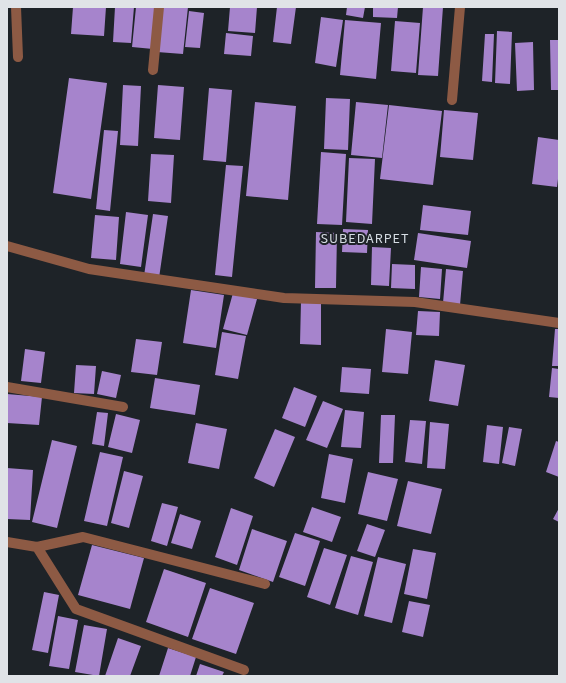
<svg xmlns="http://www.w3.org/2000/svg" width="566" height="683" viewBox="0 0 566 683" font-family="'Source Sans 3',sans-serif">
  <rect width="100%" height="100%" fill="#1e2328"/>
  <!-- building -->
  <path fill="#a684cc" d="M73,7h33l-2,29 -33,-2z
    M115,7h19l-3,36 -18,-1z
    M136,7h21l-4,42 -21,-2z
    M161,7h27l-5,47 -26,-2z
    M230,7h27l-2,26 -27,-2z
    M277,7h19l-5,37 -18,-2z
    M347,7h18l-2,11 -17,-3z
    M373,7h25l-1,11 -24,-1z
    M423,7h20l-5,69 -20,-1z
    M189,11l15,2 -4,35 -15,-1z
    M321,17l22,3 -7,47 -21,-4z
    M345,20l36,3 -5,56 -36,-4z
    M395,21l25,2 -4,50 -25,-2z
    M497,31l15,1 -2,52 -15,-1z
    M226,33l27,3 -2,20 -27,-2z
    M485,34h9l-2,48 -10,-1z
    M550,40h9v50h-8z
    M533,42l1,48 -17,1 -2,-48z
    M69,78l38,5 -16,116 -38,-6z
    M123,85l18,1 -3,60 -18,-1z
    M158,85l26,2 -4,53 -26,-2z
    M209,88l23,2 -6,72 -23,-2z
    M326,98l24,1 -2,51 -24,-1z
    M255,102l41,4 -8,94 -42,-4z
    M356,102l32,3 -6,53 -31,-3z
    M389,105l53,6 -9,74 -53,-6z
    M444,110l34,3 -5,47 -33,-3z
    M104,130l14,1 -8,80 -14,-2z
    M538,137l21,3v31l-2,16 -25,-3z
    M321,152l25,2 -4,71 -25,-1z
    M151,154l23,1 -3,48 -23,-2z
    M349,158l26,1 -3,65 -26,-2z
    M226,165l17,1 -11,111 -17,-2z
    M423,205l48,6 -3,24 -48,-5z
    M126,212l22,3 -7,52 -21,-3z
    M153,214l15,2 -9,62 -15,-2z
    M95,215l24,2 -3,43 -25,-2z
    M343,229l25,1 -1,23 -25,-1z
    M316,232l21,1 -1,55h-21z
    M418,233l53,8 -4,27 -53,-8z
    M372,247l19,1 -2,38 -18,-1z
    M392,264l23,1v24l-24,-1z
    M421,267l21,2 -2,30 -21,-2z
    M446,269l17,2 -3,34 -17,-2z
    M191,290l33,5 -8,53 -33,-5z
    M233,293l24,6 -10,36 -24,-6z
    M301,301h20v44l-21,-1z
    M418,311l22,1 -1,24 -23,-1z
    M386,329l26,3 -4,42 -26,-2z
    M555,329h4v37h-7z
    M222,332l24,4 -8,43 -23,-4z
    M136,339l26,3 -5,33 -26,-3z
    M25,349l20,3 -4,31 -20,-2z
    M435,360l30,5 -7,41 -29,-5z
    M76,365l20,1 -2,28 -20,-1z
    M342,367l29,2 -2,25 -29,-2z
    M552,368l7,1v29l-10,-1z
    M102,371l19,4 -5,23 -19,-4z
    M155,378l45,7 -5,30 -45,-7z
    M294,387l23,9 -12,31 -23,-9z
    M7,394l35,3 -3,28 -32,-2z
    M323,401l20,8 -16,39 -21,-8z
    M345,410l19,2 -3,36 -20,-1z
    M97,412l11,1 -4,33 -12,-2z
    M116,414l24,6 -8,33 -24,-6z
    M381,415h14l-2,48h-14z
    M410,420l16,1 -4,43 -17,-2z
    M430,422l19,2 -4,45 -18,-1z
    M196,423l31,6 -8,40 -31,-6z
    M487,425l16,2 -4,37 -16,-2z
    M509,427l13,2 -7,37 -13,-3z
    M275,429l20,8 -21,50 -20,-9z
    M52,440l25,6 -20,82 -25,-6z
    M556,441l3,1v35l-13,-5z
    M100,452l23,5 -16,69 -23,-5z
    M329,454l24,5 -8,44 -24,-5z
    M7,468l26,2 -3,50 -23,-1z
    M124,471l19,5 -14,52 -18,-5z
    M368,472l30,7 -11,42 -29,-7z
    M408,481l34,8 -11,45 -34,-8z
    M162,503l16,4 -11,39 -16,-5z
    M312,507l29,10 -9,25 -29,-10z
    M231,508l22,8 -16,49 -22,-8z
    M559,508v14l-6,-3z
    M180,514l21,7 -9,28 -21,-6z
    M367,524l18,6 -10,27 -18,-6z
    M252,529l35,12 -14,41 -34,-12z
    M295,533l25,8 -15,45 -26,-9z
    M92,545l52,13 -14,51 -52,-14z
    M324,548l23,7 -17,50 -23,-8z
    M413,549l23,4 -9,46 -23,-5z
    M351,556l22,6 -15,53 -23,-7z
    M378,557l28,7 -14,59 -28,-7z
    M164,569l42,14 -18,54 -42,-15z
    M210,588l44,15 -18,51 -44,-15z
    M44,592l15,3 -11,58 -16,-3z
    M409,601l21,4 -7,32 -21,-5z
    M58,616l20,4 -9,49 -20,-3z
    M84,625l23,4 -8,47 -24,-4z
    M118,638l23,8 -11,30h-25z
    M168,648l28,9 -6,19h-31z
    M200,664l24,8 -2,4h-26z"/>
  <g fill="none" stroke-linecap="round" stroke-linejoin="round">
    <!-- minor -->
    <path stroke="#8d5a44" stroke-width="10" d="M16,7l2,50
      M153,70l6,-63
      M452,100l8,-93
      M7,246l82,23 195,29 131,4 144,21
      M7,387l116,20
      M7,542l30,5 39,62 168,61
      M37,547l46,-10 182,47"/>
  </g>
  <g text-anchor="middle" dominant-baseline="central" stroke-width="4" stroke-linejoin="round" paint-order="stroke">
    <!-- quarter labels -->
    <g font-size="14" letter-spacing="1" fill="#d6dde4" stroke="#1e2328">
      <text x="365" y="239">SUBEDARPET</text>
    </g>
  </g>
  <!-- border -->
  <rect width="566" height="683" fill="none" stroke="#e0e3e7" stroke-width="16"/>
</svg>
